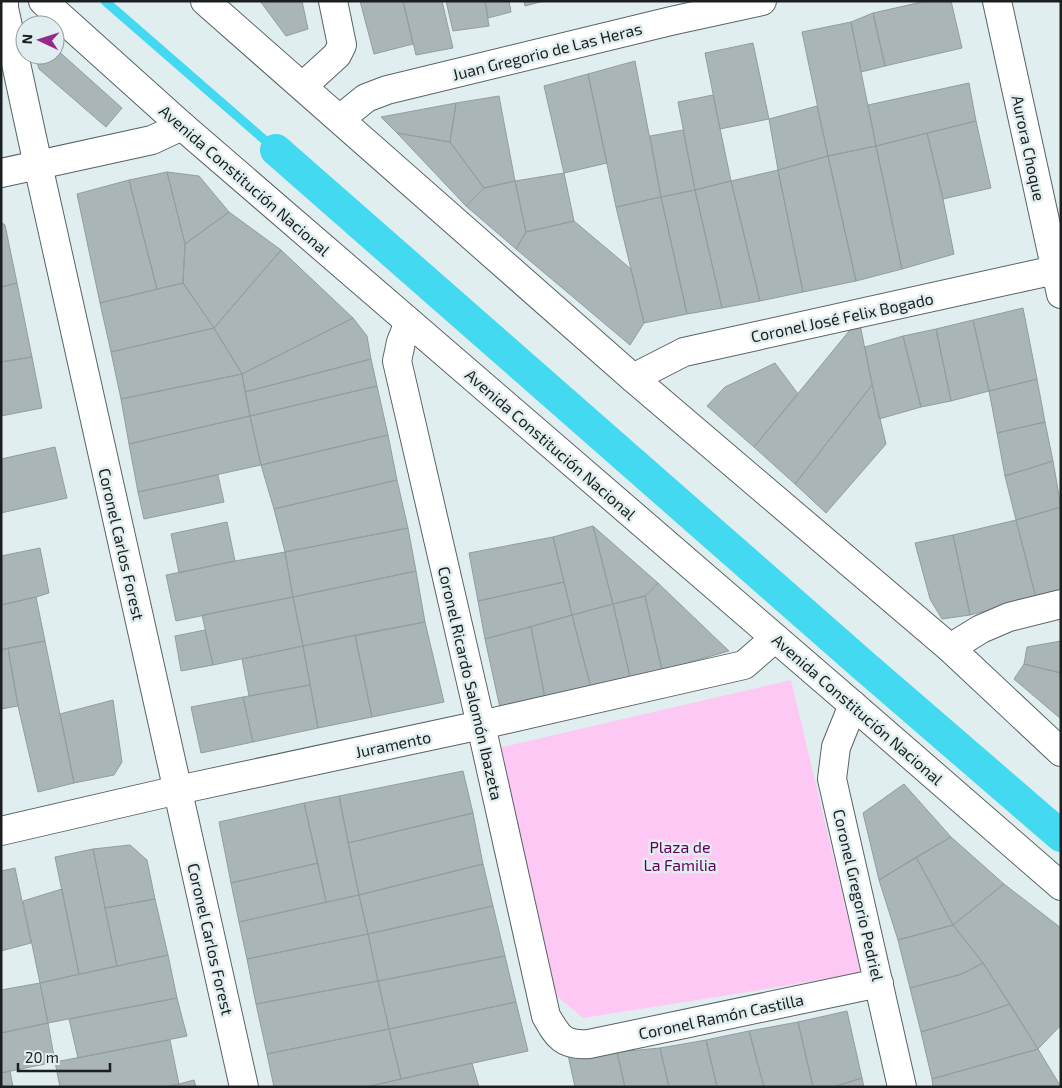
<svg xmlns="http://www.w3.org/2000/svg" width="1062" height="1088" viewBox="0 0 1062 1088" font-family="'Exo 2',sans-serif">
  <rect width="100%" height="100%" fill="#e1eef0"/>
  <!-- green -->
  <path fill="#fdc9f4" d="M791,680l70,293 -138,23 -140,22 -30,-25 -55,-245z"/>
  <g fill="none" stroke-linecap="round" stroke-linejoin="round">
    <!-- stream -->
    <path stroke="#43d9f0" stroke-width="9" d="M105,1l171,149"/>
    <!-- canal -->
    <path stroke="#43d9f0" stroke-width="32" d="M276,150l587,515 198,171"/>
  </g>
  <!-- building -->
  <path fill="#a9b5b7" stroke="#929da0" d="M260,1h42l6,28 -22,7z
    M360,1h43l10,43 -39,10z
    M403,1h39l11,47 -37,7z
    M446,1h39l4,25 -36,5z
    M485,1h24l2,11 -23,6z
    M524,1h20l-19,5z
    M926,1h25l11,47 -77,18 -12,-53z
    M873,13l12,53 -24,6 -10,-50z
    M851,22l25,124 -48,10 -26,-124z
    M753,43l16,76 -49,10 -15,-76z
    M55,48l67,60 -16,19 -67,-58 -4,-14h20z
    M635,61l26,136 -45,10 -28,-133z
    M588,74l19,89 -43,10 -20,-87z
    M969,83l7,38 -100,25 -8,-41z
    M713,95l18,86 -36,9 -17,-88z
    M499,96l16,85 -31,7 -34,-46 6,-39z
    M456,103l-6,39 -53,-9 -16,-16z
    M817,106l11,50 -50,14 -9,-51z
    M976,121l15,67 -48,11 -16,-66z
    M683,130l12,60 -34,7 -11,-61z
    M397,133l53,9 34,46 -18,18z
    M927,133l16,66 11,55 -52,15 -26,-123z
    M876,146l26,123 -46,12 -28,-125z
    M828,156l28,125 -53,11 -25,-122z
    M778,170l25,122 -43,9 -29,-120z
    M167,172l18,72 -2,39 -26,6 -28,-109z
    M167,172l32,4 30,36 -44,32z
    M564,173l10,48 -48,11 -11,-51z
    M129,180l28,109 -57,14 -23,-109z
    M515,181l11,51 -10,17 -50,-43 18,-18z
    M731,181l29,120 -38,7 -27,-118z
    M695,190l27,118 -35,6 -26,-117z
    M661,197l26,117 -43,9 -28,-116z
    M229,212l52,38 -67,78 -31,-45 2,-39z
    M574,221l57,48 13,54 -14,22 -114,-96 10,-17z
    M1,222l4,3 12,58 -16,4z
    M281,250l72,68 -111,56 -28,-46z
    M17,283l15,74 -31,5v-75z
    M183,283l31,45 -103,24 -11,-49z
    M1023,308l14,71 -48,12 -16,-71z
    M353,318l14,18 4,23 -126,33 -3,-18z
    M859,319l13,66 -77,99 -41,-37z
    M973,320l16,71 -38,10 -15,-72z
    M214,328l28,46 -121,25 -10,-47z
    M936,329l15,72 -30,6 -18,-71z
    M903,336l18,71 -42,12 -14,-72z
    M32,357l10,51 -41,8v-54z
    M371,359l6,27 -127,30 -5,-24z
    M775,363l23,31 -44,53 -47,-41 18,-19z
    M242,374l8,42 -121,28 -8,-45z
    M1037,379l8,43 -48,11 -8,-42z
    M872,385l14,59 -60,69 -31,-29z
    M377,386l11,49 -127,30 -11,-49z
    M250,416l11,49 -123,27 -9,-48z
    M1045,422l8,39 -48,15 -8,-43z
    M388,435l9,45 -123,29 -13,-44z
    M55,447l12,51 -66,15v-54z
    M1053,461l8,46 -45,13 -11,-44z
    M218,475l6,27 -80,17 -6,-27z
    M397,480l11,48 -123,24 -11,-43z
    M1061,507v83l-25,8 -20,-78z
    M1016,520l20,78 -66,17 -17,-80z
    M227,522l8,39 -56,12 -8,-39z
    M593,526l20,78 -41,11 -19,-78z
    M593,526l65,57 -13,13 -32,8z
    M408,528l8,43 -123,26 -8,-45z
    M953,535l17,80 -28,4 -12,-20 -15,-56z
    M553,537l11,45 -86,19 -9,-48z
    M40,548l9,45 -13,4 -35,8v-49z
    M285,552l8,45 -117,24 -10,-46 69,-14z
    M416,571l9,51 -122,24 -10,-49z
    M564,582l8,33 -87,24 -7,-38z
    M658,583l71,68 -67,19 -17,-74z
    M645,596l17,74 -32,7 -17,-73z
    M36,597l9,44 -44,9v-45z
    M293,597l10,49 -90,19 -11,-50z
    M613,604l17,73 -39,11 -19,-73z
    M572,615l19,73 -46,10 -14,-71z
    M425,622l19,80 -72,15 -17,-82z
    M531,627l14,71 -45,10 -15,-69z
    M205,630l8,35 -32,6 -6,-35z
    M355,635l17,82 -54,11 -15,-82z
    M45,641l29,142 -36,9 -20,-86 -10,-58z
    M1061,641v32l-37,-9 3,-17z
    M303,646l7,39 -61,11 -7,-37z
    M8,648l10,58 -17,3v-59z
    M1024,664l37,9v46l-47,-40z
    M310,685l8,43 -65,14 -10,-45z
    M243,697l10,45 -52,11 -10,-46z
    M113,700l9,62 -8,13 -40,8 -14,-69z
    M463,771l10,42 -125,30 -9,-47z
    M904,784l47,53 -72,43 -16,-67z
    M339,796l20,99 -33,7 -22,-99z
    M304,803l14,60 -87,20 -12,-61z
    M473,813l10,51 -124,31 -11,-52z
    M951,837l53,47 -51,41 -37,-68z
    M130,845l17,15 8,39 -50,9 -12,-59z
    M93,849l24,117 -38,8 -24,-117z
    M916,857l37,68 -55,15 -19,-60z
    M318,863l8,39 -87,20 -8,-39z
    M483,864l10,42 -125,28 -9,-39z
    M15,868l16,75 -30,8v-80z
    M1004,884l57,44v97l-23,24 -55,-86 -30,-38z
    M62,889l17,85 -39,9 -17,-82z
    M359,895l9,39 -121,25 -8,-37z
    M155,899l13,56 -51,11 -12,-58z
    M493,906l12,50 -127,25 -10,-47z
    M953,925l30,38 -21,11 -52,14 -12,-48z
    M368,934l10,47 -122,23 -9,-45z
    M168,955l9,43 -129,25 -8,-40z
    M505,956l11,46 -127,27 -11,-48z
    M983,963l27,41 -32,11 -57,17 -11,-44 52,-14z
    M378,981l11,48 -122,25 -11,-50z
    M40,983l8,40 -47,10v-43z
    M177,998l10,38 -109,22 -9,-39z
    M516,1002l12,49 -127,28 -12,-50z
    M1010,1004l28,45 -106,30 -11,-47 57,-17z
    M847,1011l15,67 -29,9h-20l-15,-65z
    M798,1022l15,65h-49l-15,-56z
    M48,1023l7,39 -54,11v-40z
    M389,1029l12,50 -35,8h-92l-7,-33z
    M749,1031l15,56h-47l-11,-47z
    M170,1040l9,44 -14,3h-105l-5,-25z
    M706,1040l11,47h-48l-9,-39z
    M660,1048l9,39h-44l-8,-35z
    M1038,1049l23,38h-128l-1,-8z
    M617,1052l8,35h-50l-7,-32z
    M472,1063l7,24h-113l35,-8z
    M10,1071l3,16h-12v-14z
    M862,1078l2,9h-31z
    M194,1080l2,7h-31l14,-3z"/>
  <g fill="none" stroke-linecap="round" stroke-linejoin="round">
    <defs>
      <path id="minor" d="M4,1v7l34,157 206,922
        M997,1l64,293
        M303,86l34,-31 5,-10 -9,-44
        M340,119l26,-21 21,-8 284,-69 91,-20
        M1,173l151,-33 30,-14
        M409,322l-8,20 -4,19 84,364 65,291c12,21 17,30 43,28l290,-61
        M633,378l51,-26 371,-82
        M950,648l31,-19 28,-12 52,-13
        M853,705l-17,42 -4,32 70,308
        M1,831l177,-41 303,-65 263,-60 31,-27"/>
      <path id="major" d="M43,1l139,125 671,579 208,181
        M205,1l428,377 317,270 111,104"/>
    </defs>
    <!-- minor casing -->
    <use href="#minor" stroke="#586365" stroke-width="30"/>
    <!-- major casing -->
    <use href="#major" stroke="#586365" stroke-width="30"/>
    <!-- minor -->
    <use href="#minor" stroke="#fff" stroke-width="28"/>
    <!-- major -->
    <use href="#major" stroke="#fff" stroke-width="28"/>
  </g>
  <g text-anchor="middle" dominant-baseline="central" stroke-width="5" stroke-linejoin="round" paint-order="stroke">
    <!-- street labels -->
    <g font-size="16" fill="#1b1f20" stroke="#e1eef0">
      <text transform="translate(547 51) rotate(-14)">Juan Gregorio de Las Heras</text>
      <text transform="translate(1029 148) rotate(78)">Aurora Choque</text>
      <text transform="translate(245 180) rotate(41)">Avenida Constitución Nacional</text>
      <text transform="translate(842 317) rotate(-12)">Coronel José Felix Bogado</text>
      <text transform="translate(551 444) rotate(41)">Avenida Constitución Nacional</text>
      <text transform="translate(122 544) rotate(77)">Coronel Carlos Forest</text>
      <text transform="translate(471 683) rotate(77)">Coronel Ricardo Salomón Ibazeta</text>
      <text transform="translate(858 709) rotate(41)">Avenida Constitución Nacional</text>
      <text transform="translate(393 744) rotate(-12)">Juramento</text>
      <text transform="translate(859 895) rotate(77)">Coronel Gregorio Pedriel</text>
      <text transform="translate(211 939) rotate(77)">Coronel Carlos Forest</text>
      <text transform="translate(721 1016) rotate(-12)">Coronel Ramón Castilla</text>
    </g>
    <!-- park labels -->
    <g font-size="16" fill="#620059" stroke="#e1eef0">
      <text x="680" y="846">Plaza de<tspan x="680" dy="18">La Familia</tspan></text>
    </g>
  </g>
  <!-- border -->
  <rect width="1062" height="1088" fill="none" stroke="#1b1f20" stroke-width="5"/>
  <!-- north arrow -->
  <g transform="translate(40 40) rotate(274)"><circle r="24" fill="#e1eef0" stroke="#929b9d"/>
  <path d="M0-4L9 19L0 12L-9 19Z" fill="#96298a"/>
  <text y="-8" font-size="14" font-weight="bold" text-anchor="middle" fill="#1b1f20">N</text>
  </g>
  <!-- scale -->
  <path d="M18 1063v8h92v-8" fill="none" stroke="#1b1f20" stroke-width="2.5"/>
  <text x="25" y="1063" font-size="15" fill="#1b1f20" stroke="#e1eef0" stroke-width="4" paint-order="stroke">20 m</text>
</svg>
